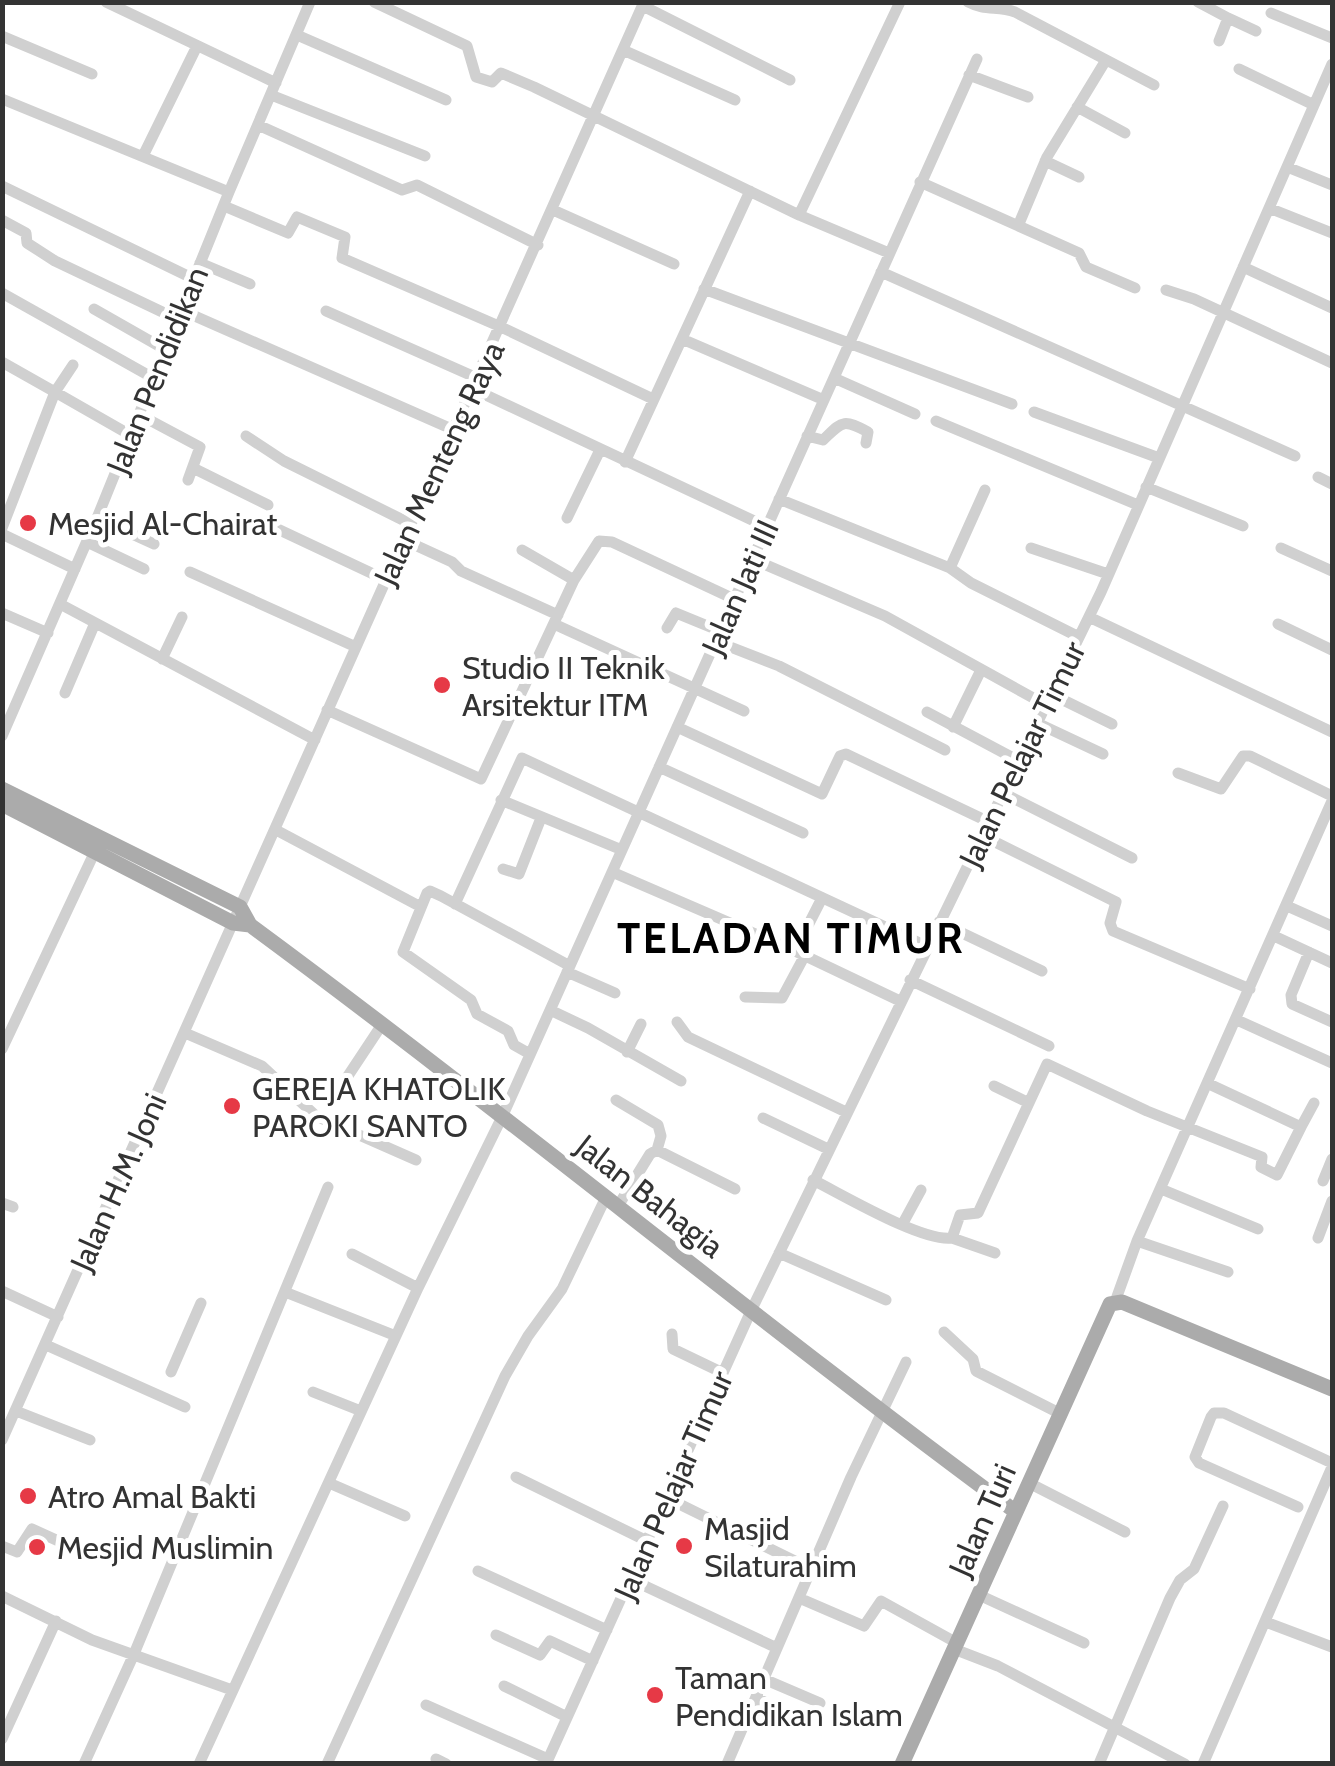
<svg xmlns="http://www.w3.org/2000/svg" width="1335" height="1766" viewBox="0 0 1335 1766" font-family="Cabin,sans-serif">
  <rect width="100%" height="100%" fill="#fff"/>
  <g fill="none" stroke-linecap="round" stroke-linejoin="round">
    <!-- minor -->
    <path stroke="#d0d0d0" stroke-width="11" d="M106,2l170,81
      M374,2l93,44 9,31 16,5 9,-9 33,14 265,128 90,38
      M968,2c17,9 29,4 47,10l139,73
      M1198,2l30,16 -9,23
      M643,6l147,74
      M1271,13l61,25
      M1228,18l28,13
      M297,35l149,65
      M2,36l90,38
      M623,50l112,50
      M1239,69l75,36
      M969,75l59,22
      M271,95l154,61
      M2,99l227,93
      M1077,107l48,26
      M258,125l144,65 15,-5 121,60
      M143,156l54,-110
      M1045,161l34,16
      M1287,167l45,18
      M920,182l159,71 7,14 49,21
      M2,186l192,93
      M224,206l64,27 9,-16 48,20 -3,21 159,69 152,72
      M1269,208l63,25
      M553,210l121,54
      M799,215l101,-213
      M2,220l24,13 1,10 28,18 122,58
      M1018,226l29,-69 59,-97
      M200,263l50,21
      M1243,267l89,41
      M881,272l414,184
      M704,289l308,115
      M1166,290l28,9 138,64
      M2,293l153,86
      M94,309l72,41
      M181,310l273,120
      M326,311l151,67
      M682,339l142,61
      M2,362l53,30 18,-27
      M834,378l81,36
      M473,389l294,138
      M1034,412l125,46
      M140,415l60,32 -12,33
      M936,421l202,84
      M246,436l38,25 127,63
      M807,436l16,4c19,-18 19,-22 45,-8l-2,11
      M625,462l125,-271
      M193,468l75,37
      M1318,477l14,7
      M1146,487l97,39
      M779,499l171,69 21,15 108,54
      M97,518l57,26
      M567,518l33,-68
      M269,525l117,55
      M2,528l53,-136 77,44
      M2,534l73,35
      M404,540l48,22 9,9 97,44
      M87,542l57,27
      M1031,548l77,26
      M1281,548l51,23
      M522,550l52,30
      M752,559l133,57 161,89
      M950,568l35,-78
      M190,572l166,75
      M60,604l255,136
      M2,613l46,20
      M1089,617l243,115
      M554,624l190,87
      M1278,624l54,26
      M667,628l9,-15 44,18
      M715,641l64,25 166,84
      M162,659l20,-42
      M65,693l30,-70
      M1051,694l61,30
      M327,710l154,69 93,-199 25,-39 13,1 122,57
      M927,712l92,49
      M1037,723l66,31
      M677,727l145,67 18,-38 6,-2 143,68
      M953,727l28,-57
      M2,736l95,-218 132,-326 81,-190
      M659,767l144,66
      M1178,773l43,16 22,-33h7l82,40
      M1003,793l129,65
      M501,800l121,50
      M276,830l145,77
      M983,836l133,66 -6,21 3,8 137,58
      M503,869l16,5 22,-56
      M612,872l183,79 105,50
      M455,904l67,-146 404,188
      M1287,906l45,20
      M939,922l103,49
      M1274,936l58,27
      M795,951l27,-53
      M1309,952l-18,43 1,9 40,18
      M567,972l48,21
      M910,980l139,66
      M745,997l37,1 23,-43
      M550,1010l38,18 93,53
      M1237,1020l95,43
      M677,1022l11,15 158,75
      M185,1033l77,33 54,50 100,44
      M2,1049l96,-204
      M627,1052l14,-28
      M530,1054l-16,-9 -6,-14 -31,-17 -6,-14 -68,-48 24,-59 3,-2 11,5 129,70
      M1209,1084l92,43 13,-24
      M994,1086l33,16
      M616,1100l42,25 3,11 -4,14
      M330,1103l53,-80
      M763,1118l65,31
      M813,1180c30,15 109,62 139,58l8,-23 18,-2 69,-149 100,47 115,46 -1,10 16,8 24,-48
      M1323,1181l9,-22
      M1161,1189l97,40
      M2,1203l11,4
      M618,1206l32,-52 7,-4 78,39
      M902,1225l19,-35
      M952,1238l43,15
      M1318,1238l14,-37
      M1137,1241l91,31
      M779,1253l107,47
      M352,1254l66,34
      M2,1291l56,26
      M285,1292l111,44
      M1115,1302l22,-61 195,-440
      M944,1332l29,27 3,12 83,42
      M672,1334l1,15 50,24
      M46,1345l139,62
      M171,1372l30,-69
      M313,1392l48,19
      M16,1411l74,29
      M2,1440l642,-1438
      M516,1477l131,64
      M329,1483l76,33
      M1029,1483l96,49
      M667,1498l144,71
      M1298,1507l-99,-44 -4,-6 16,-40 3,-4h10l108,50
      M2,1546l15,6 15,-23 44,20
      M478,1571l129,59
      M630,1579l147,69
      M979,1595l105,48
      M2,1596l90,44 140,50
      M799,1598l65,28 17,-25 76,42
      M1266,1622l66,25
      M496,1635l44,20 10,-14 43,20
      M954,1649l44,17 187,98
      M764,1679l56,24
      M504,1686l63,31
      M756,1698l46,22
      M426,1705l122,54
      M2,1739l54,-118
      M436,1759l10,5
      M84,1764l50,-110 194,-467
      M199,1764l219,-476 85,-173 474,-1056
      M327,1764l178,-388 23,-40 34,-47 44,-92
      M546,1764l205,-453 350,-719 231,-528
      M727,1764l124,-287 55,-115
      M1099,1764l71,-166 10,-18 14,-11 29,-63
      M1203,1764l129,-297"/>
    <!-- major -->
    <path stroke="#ababab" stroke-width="15" d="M2,789l238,118 10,18c259,191 507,396 766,587
      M2,804l231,119 17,2
      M902,1764l208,-460 12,-2 210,87"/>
  </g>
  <!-- markers -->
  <g fill="#e63946" stroke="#fff" stroke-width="4">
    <circle cx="28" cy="523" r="10"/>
    <circle cx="442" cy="685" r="10"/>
    <circle cx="232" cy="1106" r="10"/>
    <circle cx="28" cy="1496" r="10"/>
    <circle cx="684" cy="1546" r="10"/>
    <circle cx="37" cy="1547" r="10"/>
    <circle cx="655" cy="1695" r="10"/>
  </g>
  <g text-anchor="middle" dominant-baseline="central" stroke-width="10" stroke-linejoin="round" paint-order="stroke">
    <!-- street labels -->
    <g font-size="32" fill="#333" stroke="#fff">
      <text transform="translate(157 370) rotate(-68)">Jalan Pendidikan</text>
      <text transform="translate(439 463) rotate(-65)">Jalan Menteng Raya</text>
      <text transform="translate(740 587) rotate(-66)">Jalan Jati III</text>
      <text transform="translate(1022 754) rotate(-64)">Jalan Pelajar Timur</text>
      <text transform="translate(118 1182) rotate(-66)">Jalan H.M. Joni</text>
      <text transform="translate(650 1196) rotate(38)">Jalan Bahagia</text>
      <text transform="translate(673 1485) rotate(-66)">Jalan Pelajar Timur</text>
      <text transform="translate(982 1520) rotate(-66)">Jalan Turi</text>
    </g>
    <!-- poi labels -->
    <g font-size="32" fill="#333" stroke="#fff" text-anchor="start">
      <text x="48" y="523">Mesjid Al-Chairat</text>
      <text x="462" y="667">Studio II Teknik<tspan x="462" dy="37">Arsitektur ITM</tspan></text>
      <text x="252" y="1088">GEREJA KHATOLIK<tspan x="252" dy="37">PAROKI SANTO</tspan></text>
      <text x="48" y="1496">Atro Amal Bakti</text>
      <text x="704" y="1528">Masjid<tspan x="704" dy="37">Silaturahim</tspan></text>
      <text x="57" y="1547">Mesjid Muslimin</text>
      <text x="675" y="1677">Taman<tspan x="675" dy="37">Pendidikan Islam</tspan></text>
    </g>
    <!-- district labels -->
    <g font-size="42" font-weight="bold" letter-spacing="2.5" fill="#000" stroke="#fff">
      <text x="791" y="938">TELADAN TIMUR</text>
    </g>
  </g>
  <!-- border -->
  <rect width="1335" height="1766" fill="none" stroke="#333333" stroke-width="10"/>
</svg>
